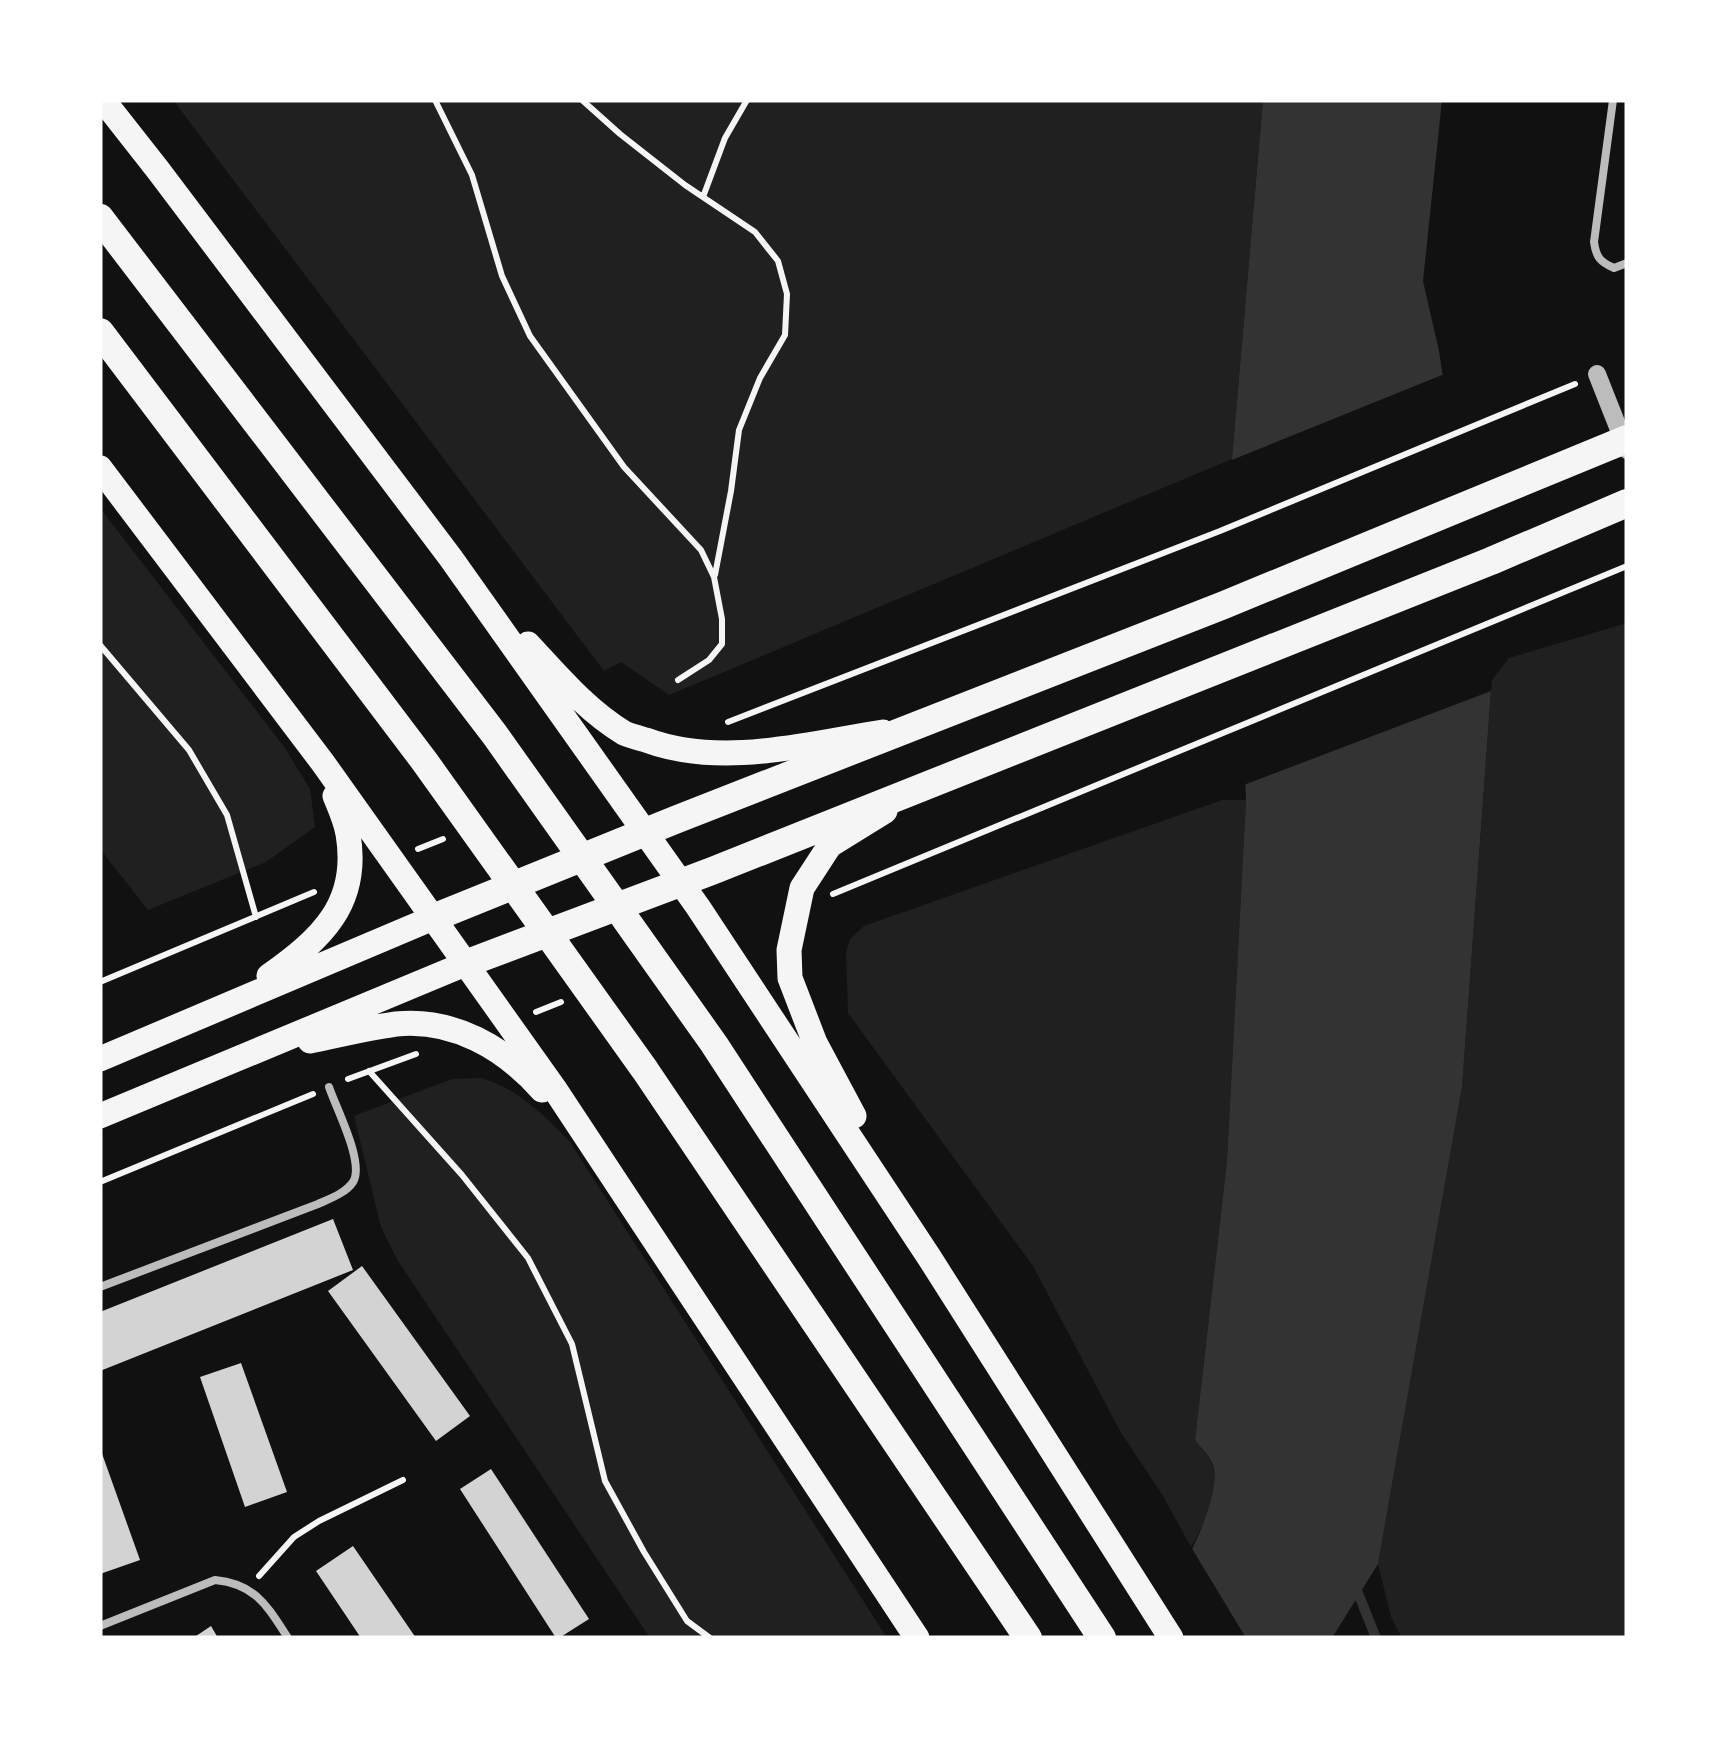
<svg xmlns="http://www.w3.org/2000/svg" width="1727" height="1738" viewBox="0 0 1727 1738" font-family="'Open Sans',sans-serif">
  <rect width="100%" height="100%" fill="#111"/>
  <!-- green -->
  <path fill="#202020" d="M173,100h1090l-31,359 -563,236 -48,-33 -17,9z
    M100,508l185,240 25,41 5,38 -49,35 -118,48 -48,-61z
    M1627,623v1015h-225l-11,-21 -13,-53 84,-477 30,-407 17,-22z
    M1222,800h24l-19,361 -32,279c5,6 11,13 15,20 14,25 -6,64 -19,87l-28,-51 -43,-65 -87,-165 -185,-253 -2,-60 4,-14 14,-13z
    M481,1078c36,10 63,37 89,64l317,496h-237l-252,-377 -17,-34 -27,-111 98,-37z"/>
  <!-- water -->
  <path fill="#333" d="M1263,100h179l-19,181 16,70 52,340 -29,396 -84,477 -46,74h-187c19,-37 80,-134 68,-173 -3,-9 -13,-18 -18,-25l32,-279 19,-361 -14,-341z"/>
  <!-- pier -->
  <path fill="#111" d="M1447,373l42,268 2,50 -250,95 -14,-324z
    M1188,1543l3,4 55,91h-106z"/>
  <g fill="none" stroke-linecap="round" stroke-linejoin="round">
    <!-- stream -->
    <path stroke="#333" stroke-width="10" d="M1354,1583l22,55"/>
  </g>
  <!-- building -->
  <path fill="#d3d3d3" d="M333,1219l20,51 -253,101v-59z
    M362,1266l108,150 -34,25 -108,-150z
    M241,1363l46,129 -42,15 -45,-130z
    M100,1448l40,112 -40,14z
    M491,1469l98,150 -30,19h-3l-96,-149z
    M353,1546l63,92h-55l-45,-67z
    M211,1626l7,12h-25z"/>
  <g fill="none" stroke-linecap="round" stroke-linejoin="round">
    <!-- path -->
    <path stroke="#f5f5f5" stroke-width="6" d="M435,100l37,75 30,101 28,60 94,131 77,83 13,27 8,42v25l-13,16 -31,20
      M582,100l38,34 65,51 70,47 23,29 9,33 -2,41 -25,43 -21,52 -8,61 -16,84
      M703,197l22,-59 22,-38
      M100,645l89,105 38,65 29,102
      M728,722l492,-191 355,-147
      M418,849l25,-10
      M833,894l794,-328
      M100,982l214,-90
      M536,1012l25,-10
      M369,1071l93,104 66,83 44,86 33,137 39,71 43,69 23,17
      M348,1079l68,-25
      M100,1182l213,-88
      M259,1576l35,-39 25,-16 84,-41"/>
    <!-- service -->
    <path stroke="#bcbcbc" stroke-width="8" d="M1613,100l-19,142c2,15 6,20 20,26l13,-5
      M100,1287l218,-83c11,-5 28,-11 35,-22 12,-19 -17,-74 -24,-95
      M100,1626l115,-46c41,4 52,26 73,58"/>
    <!-- tertiary -->
    <path stroke="#bcbcbc" stroke-width="18" d="M1597,374l30,76"/>
    <!-- primary -->
    <path stroke="#f5f5f5" stroke-width="25" d="M103,100l55,70 292,387 248,350 231,350 242,381
      M100,468l223,295 231,325 363,550
      M528,644c30,32 58,66 96,89 7,3 15,5 22,7 75,28 160,4 237,-8
      M269,976c52,-37 91,-72 79,-142 -2,-13 -8,-26 -13,-38
      M310,1041c28,-6 57,-13 86,-17 57,-6 109,24 146,66
      M100,1059l333,-141
      M100,1116l365,-152
      M854,1116l-39,-73 -25,-65 -1,-28 13,-62 28,-43 55,-34"/>
    <!-- trunk -->
    <path stroke="#f5f5f5" stroke-width="28" d="M100,218l395,517 219,309 388,594
      M100,332l325,430 220,308 383,568
      M433,918l242,-98 549,-215 403,-166
      M465,964l247,-93 779,-310 136,-58"/>
  </g>
  <!-- border -->
  <rect width="1727" height="1738" fill="none" stroke="#ffffff" stroke-width="205"/>
</svg>
